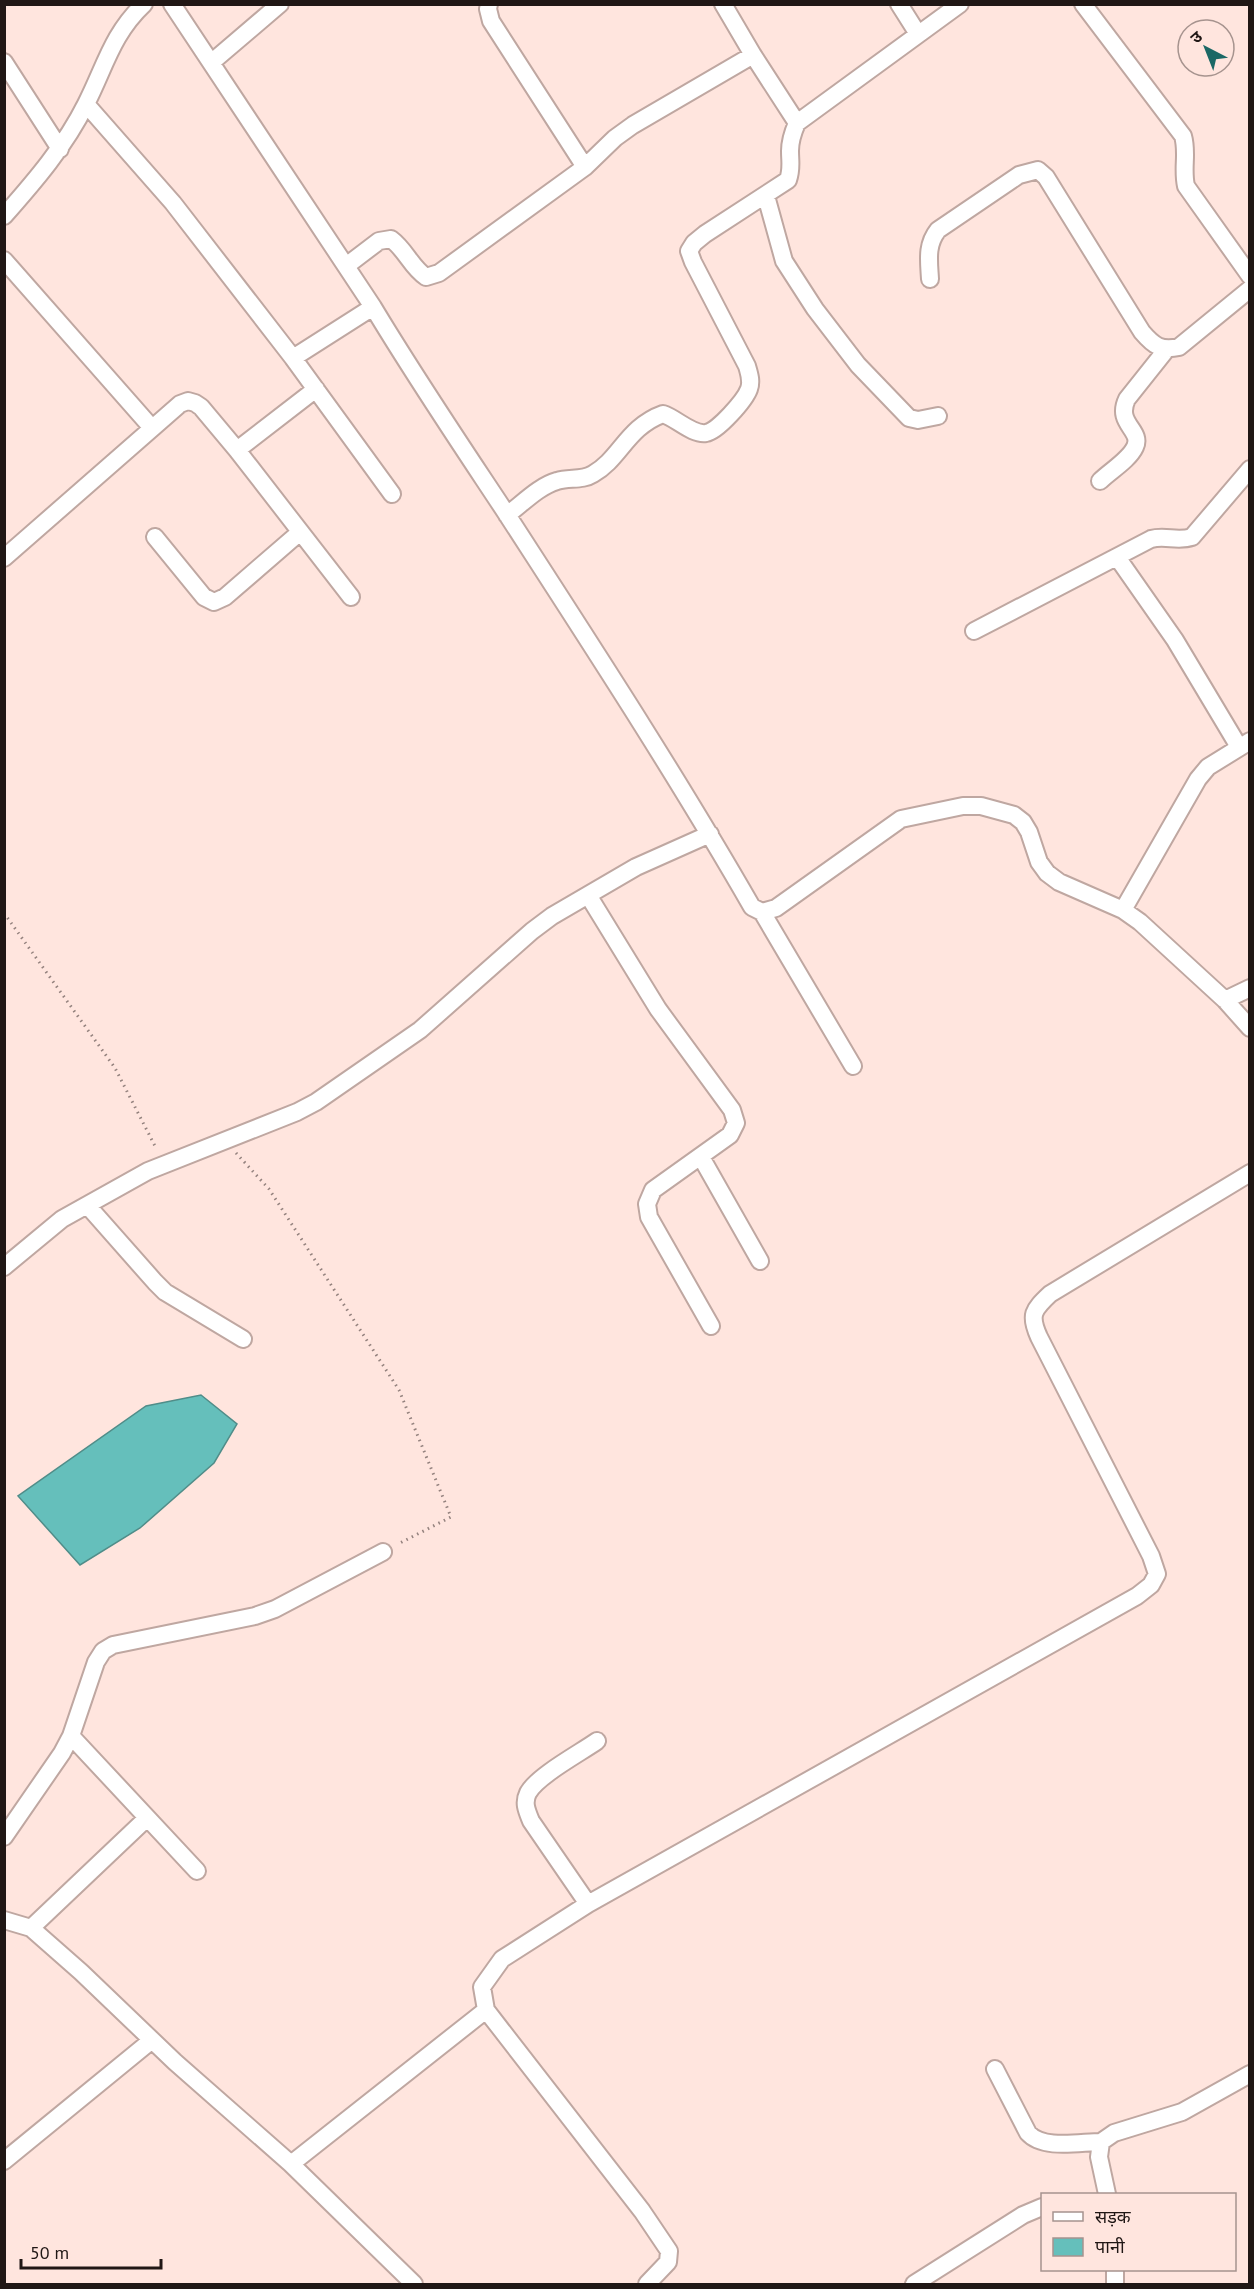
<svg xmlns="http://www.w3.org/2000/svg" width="1254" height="2289" viewBox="0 0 1254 2289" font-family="'PT Sans','Noto Sans Devanagari',sans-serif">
  <rect width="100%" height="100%" fill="#ffe5de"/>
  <!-- water -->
  <path fill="#65bfbb" stroke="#508d89" stroke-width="1.5" d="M201,1395l36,29 -23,39 -74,65 -60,37 -62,-69 128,-90z"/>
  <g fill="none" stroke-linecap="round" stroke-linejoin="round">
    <defs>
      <path id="street" d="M172,4l201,303c42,70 88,138 133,206 84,130 169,260 246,394l10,5 14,-4 125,-89 62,-13h18l33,9 9,7 6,10 10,30 8,11 12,9 64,28 17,12 85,78 25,28
        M489,4l-1,5 3,12 94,146
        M899,4l19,30
        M1083,4l100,132c5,17 -1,32 3,50l64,90
        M4,62l56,87
        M212,62l68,-58
        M86,104l87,99 120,155 99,136
        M797,123l163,-119
        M766,196l18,65 31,48 43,56 51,53 9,2 20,-4
        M4,216c31,-35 61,-70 82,-112 19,-37 26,-70 58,-100
        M4,260l148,168
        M346,266l33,-25 12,-2c15,11 20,28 35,38l13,-4 146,-106 30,-29 18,-13 120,-70
        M930,279c-1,-18 -4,-34 8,-49l81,-55 19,-5 8,7 96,155c12,14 19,19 37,15l71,-58
        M293,358l80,-51
        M237,450l79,-61
        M1100,481c10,-10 29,-21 35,-34 8,-17 -20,-23 -8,-48l39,-49
        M507,515c15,-11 32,-29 50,-34 12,-4 25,0 36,-7 27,-15 34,-47 70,-60 13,4 29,21 43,19 12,-2 39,-33 43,-44 3,-8 0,-16 -2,-23l-54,-104 -4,-11 5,-8 11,-9 83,-54c4,-11 2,-18 2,-29 0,-10 3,-19 7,-28l-44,-68 -30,-51
        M155,537l49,60 10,5 11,-5 74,-64
        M1117,557l58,83 64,107
        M4,558l176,-154 8,-3 7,2 6,4 36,43 114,147
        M974,631l177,-92c15,-4 26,3 41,-2l58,-68
        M588,895l70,114 74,101 4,13 -6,12 -77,55 -6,14 2,13 62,109
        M1123,910l75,-131 10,-12 42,-26
        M762,912l91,154
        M1225,1000l25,-12
        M701,1157l59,104
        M87,1205l68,77 10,10 78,47
        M4,1267l58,-48 86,-48 149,-59 19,-10 104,-72 112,-99 20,-15 84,-49 74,-33
        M71,1736l126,135
        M4,1837l58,-84 9,-17 25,-74 7,-11 10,-6 142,-29 20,-7 108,-57
        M588,1904l-57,-83c-4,-10 -8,-18 -3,-28 9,-17 52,-40 69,-52
        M4,1920l27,8 50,44 94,90 116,102 123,120
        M31,1928l116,-110
        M995,2069l33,64c15,17 52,9 73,9
        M4,2161l148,-121
        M291,2164l195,-154
        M1107,2194l-8,-37 2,-15 13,-9 68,-21 68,-38
        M647,2284l21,-22 1,-11 -27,-40 -156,-201 -4,-23 20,-28 86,-55 549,-308 14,-11 6,-11 -6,-18 -112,-219c-10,-22 -6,-27 11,-43l200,-121
        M914,2284l109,-69 19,-8
        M1115,2284v-14"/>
    </defs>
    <!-- street casing -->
    <use href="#street" stroke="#bfa7a1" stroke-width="20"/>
    <!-- path -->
    <path stroke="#94827e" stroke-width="3" stroke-dasharray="1.5 4.5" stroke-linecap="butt" d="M4,913l111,155 41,80
      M236,1153l33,36 130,201 52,127 -53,27"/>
    <!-- street -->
    <use href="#street" stroke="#fff" stroke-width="16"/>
  </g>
  <!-- border -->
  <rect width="1254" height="2289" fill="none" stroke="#201715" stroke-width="12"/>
  <!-- legend -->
  <rect x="1041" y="2193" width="195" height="78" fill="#ffe5de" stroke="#a6938e" stroke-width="1.5"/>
  <rect x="1053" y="2212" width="30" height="9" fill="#ffffff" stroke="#a6938e" stroke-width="1.5"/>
  <text x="1095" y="2223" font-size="18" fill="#201715">सड़क</text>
  <rect x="1053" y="2238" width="30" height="18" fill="#65bfbb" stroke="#a6938e" stroke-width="1.5"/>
  <text x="1095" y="2253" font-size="18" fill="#201715">पानी</text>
  <!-- north arrow -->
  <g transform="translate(1206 48) rotate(318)"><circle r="28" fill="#ffe5de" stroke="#a6938e" stroke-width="1.5"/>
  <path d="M0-4.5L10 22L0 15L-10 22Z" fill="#1b6865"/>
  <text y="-9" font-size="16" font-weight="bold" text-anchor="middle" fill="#201715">उ</text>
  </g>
  <!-- scale -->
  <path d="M21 2259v9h140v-9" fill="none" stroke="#201715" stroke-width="3"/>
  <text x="30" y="2259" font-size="18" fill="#201715" stroke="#ffe5de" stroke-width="4.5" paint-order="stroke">50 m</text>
</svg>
